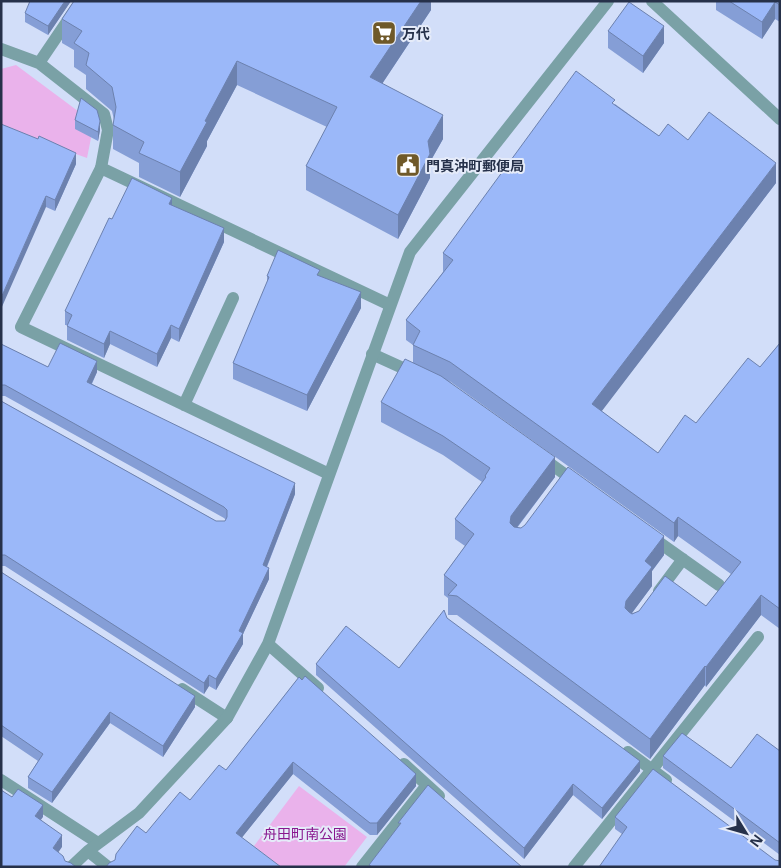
<svg xmlns="http://www.w3.org/2000/svg" width="781" height="868" viewBox="0 0 781 868" font-family="'Open Sans','Noto Sans JP',sans-serif">
  <rect width="100%" height="100%" fill="#d2def9"/>
  <!-- green -->
  <path fill="#eab2eb" d="M16,65l78,58 -7,35 -86,-31v-58z
    M299,786l68,51 -23,30h-63l-27,-21z"/>
  <g fill="none" stroke-linecap="round" stroke-linejoin="round">
    <!-- service -->
    <path stroke="#7aa1a6" stroke-width="12" d="M101,168l-80,159 308,147
      M372,354l44,20
      M184,405l49,-107
      M541,457l36,26
      M650,536l69,49
      M659,591l24,-32
      M182,689l45,29
      M1,780l97,63"/>
    <!-- minor -->
    <path stroke="#7aa1a6" stroke-width="12" d="M1,49l38,14 65,51 4,16 -7,38 289,137
      M39,63l42,-62
      M268,644l50,44
      M628,752l38,28
      M404,764l35,32
      M88,851l20,16
      M71,867l17,-16 51,-38 88,-95 41,-74 142,-392 198,-251
      M362,867l65,-82
      M574,867l184,-230"/>
    <!-- tertiary -->
    <path stroke="#7aa1a6" stroke-width="12" d="M652,1l128,118"/>
  </g>
  <!-- wall -->
  <path fill="#859ed6" fill-rule="evenodd" d="M71,1l-23,34 -23,-13v-9z
    M431,1v9l-49,74 61,55 -13,23v16l-32,61 -92,-49v-24l21,-39 -90,-42 -30,56v5l-27,51 -41,-20v-14l-26,-14v-24l1,-5 -2,-9 -26,-22v-14l-12,-8v-17l-12,-7v-24z
    M716,1h64v21l-5,-3 -13,20 -46,-29z
    M608,31l56,12 -21,30 -35,-25z
    M615,104l44,32 29,4 88,43 -175,228 57,42 38,-30 64,-56 20,-24v286l-19,-14 -55,72 -1,-2 -55,74 -193,-144h-9v-17l-4,-3v-20l21,-29 -10,-7v-20l27,-37 -39,-27 -62,-33v-20l32,-40v-17l-7,-5v-20l37,-48v-19zM448,380l226,162 4,-6 53,38 -25,32 -74,7 20,-27v-15l12,-16 -147,-27 38,-51z
    M75,120l25,10 -2,11 -23,-12z
    M1,124l75,40 -21,47 -9,-4z
    M172,205l52,37 -45,100 -8,-4 -14,29 -47,-23 -6,14 -37,-18v-15h-2v-14l47,-92z
    M267,276l53,1 41,31 -54,103 -74,-32v-16l34,-80z
    M1,344l47,23 49,5 -5,12 203,110 -28,73 2,12 -26,55v10l-27,46 -7,-4 -5,8 -199,-128h-4v-165l215,120h9l1,-1 -2,-2 -219,-122h-4z
    M1,572l194,135 -32,50 -53,-34 -58,80 -24,-15v-11l10,-16 -37,-25z
    M447,618l193,153 -38,48 -29,-24 -49,64 -208,-184v-11l83,4z
    M299,677l117,109 -39,49h-7l-77,-61 -51,63 -127,23 31,-27 44,-33 36,-30z
    M780,751v104l-117,-87v-12l68,12z
    M615,817l165,50 -158,-33 -7,-5z"/>
  <!-- shaded-wall -->
  <path fill="#6c81ae" d="M65,1h6l-23,34v-9z
    M421,1h10v9l-61,92v-25z
    M775,2v17l-13,20v-17z
    M664,26v17l-21,30v-17z
    M237,61v24l-30,56v5l-27,51v-25l25,-51z
    M443,115v24l-13,23v16l-32,61v-24l30,-74z
    M100,121v9l-2,11v-9z
    M76,153v11l-21,47v-11z
    M776,163v20l-184,241v-20z
    M46,196v11l-45,102v-11z
    M172,198v13l-3,-7z
    M224,228v14l-45,100v-13z
    M361,292v16l-54,103v-16z
    M171,325v13l-14,29v-13z
    M110,331v13l-6,14v-14z
    M97,361v11l-10,21v-11z
    M555,457v20l-44,58 -1,-12 1,-7z
    M295,483v11l-32,82v-11z
    M678,517v19l-4,6v-19z
    M664,536v19l-12,16v15l-26,35 -1,-13 1,-7 19,-40z
    M269,568v11l-26,55v10l-27,46v-11l23,-48z
    M761,595v20l-55,72v-20z
    M705,666v19l-55,74v-20z
    M209,675v11l-5,8v-11z
    M195,696v11l-32,50v-11z
    M110,712v11l-58,80v-11z
    M640,761v10l-38,48v-11z
    M293,762v12l-57,71v-12z
    M416,774v12l-39,49v-12z
    M573,784v11l-49,64v-11z
    M43,805v12l-8,11v-12z
    M62,835v12l-9,13v-12z"/>
  <!-- building -->
  <path fill="#9bb8f9" stroke="#6c81ae" d="M30,1h35l-17,25 -23,-13z
    M74,1h347l-51,76 73,38 -15,26 2,13 -32,61 -92,-49 31,-59 -100,-46 -32,60 2,1 -27,50 -41,-19 5,-11 -31,-17 3,-18 -4,-20 -26,-22 3,-12 -15,-10 8,-12 -20,-12z
    M729,1h51v4l-5,-3 -13,20z
    M629,2l35,24 -21,30 -35,-25z
    M576,71l39,29 -3,3 47,33 9,-12 20,16 21,-28 67,51 -184,241 66,49 27,-38 11,8 52,-65 12,9 20,-24v266l-19,-14 -55,72 -1,-1 -55,73 -193,-143 -9,-1 9,-10 -13,-10 30,-41 -19,-15 31,-42 -1,-1 5,-8 -47,-32 -62,-34 24,-43 36,17 114,81 -44,59 -1,7 4,4 7,1 4,-3 43,-58 96,69 -19,25 7,6 -26,34 -1,7 4,4 3,2 7,-3 26,-35 41,30 35,-44 -63,-45 -4,6 -224,-161 -37,-17 7,-14 -14,-11 47,-60 -10,-7z
    M81,98l16,12 3,11 -2,11 -23,-12z
    M1,124l37,15 1,-3 37,17 -21,47 -9,-4 -45,102z
    M132,178l40,20 -3,6 55,24 -45,101 -8,-4 -14,29 -47,-23 -6,13 -37,-18 5,-11 -7,-4 44,-93 3,1z
    M278,250l42,20 -3,5 44,17 -54,103 -74,-32 36,-86 -2,-1z
    M60,343l37,18 -10,21 208,101 -32,82 6,3 -30,63 4,2 -27,46 -7,-4 -5,8 -199,-128h-4v-154l215,120h9l2,-4v-7l-3,-3 -219,-122h-4v-41l47,23z
    M1,572l194,124 -32,50 -53,-34 -58,80 -24,-15 15,-23 -42,-29z
    M444,610l3,8 193,143 -38,47 -29,-24 -49,64 -208,-184 30,-38 53,42z
    M305,676l111,98 -39,49h-7l-77,-61 -57,71 45,34h-175l3,-4 6,-3 1,-6 21,-28 9,7 34,-41 10,8 29,-35 7,5 73,-93 3,3z
    M682,733l49,35 26,-34 23,17v92l-117,-87z
    M653,769l122,91 5,1v6h-181l28,-40 -12,-10z
    M428,785l87,76 7,6h-150l-3,-2 32,-42h-3z
    M18,789l25,16 -8,11 27,19 -9,13 10,8 2,5 6,2 5,4h-75v-77l11,7z"/>
  <!-- icons -->
  <defs>
    <symbol id="supermarket-square" viewBox="-11 -11 22 22"><rect x="-9" y="-9" width="18" height="18" rx="4" fill="#6f5929" stroke="#e5ebf9"/><path d="M-6-5.5h2.5l.6 2H6L4.5 2H-2.5L-4.4-4H-6ZM-1.5 3.2a1.3 1.3 0 1 0 .1 0ZM3 3.2a1.3 1.3 0 1 0 .1 0Z" fill="#fff"/></symbol>
    <symbol id="civic-square" viewBox="-11 -11 22 22"><rect x="-9" y="-9" width="18" height="18" rx="4" fill="#6f5929" stroke="#e5ebf9"/><path d="M-.6-6.5H3V-4.5H.6V-3L4-1V1h2V6H-6V1h2V-1L-.6-3ZM-1.2 2.5V6h2.4V2.5Z" fill="#fff"/></symbol>
  </defs>
  <g fill-rule="evenodd">
    <use href="#supermarket-square" x="370" y="19" width="28" height="28"/>
    <use href="#civic-square" x="394" y="151" width="28" height="28"/>
  </g>
  <g text-anchor="middle" dominant-baseline="central" stroke-width="4" stroke-linejoin="round" paint-order="stroke">
    <!-- poi labels -->
    <g font-size="14" font-weight="bold" fill="#26314a" stroke="#e5ebf9" text-anchor="start">
      <text x="402" y="33">万代</text>
      <text x="426" y="165">門真沖町郵便局</text>
    </g>
    <!-- park labels -->
    <g font-size="14" fill="#88168e" stroke="#e5ebf9">
      <text x="305" y="833">舟田町南公園</text>
    </g>
  </g>
  <!-- border -->
  <rect width="781" height="868" fill="none" stroke="#26314a" stroke-width="5"/>
  <!-- north arrow -->
  <g transform="translate(746 833) rotate(127)" stroke="#e5ebf9" stroke-width="4" paint-order="stroke">
  <path d="M0-4L9 19L0 12L-9 19Z" fill="#26314a"/>
  <text y="-8" font-size="14" font-weight="bold" text-anchor="middle" fill="#26314a">N</text>
  </g>
</svg>
